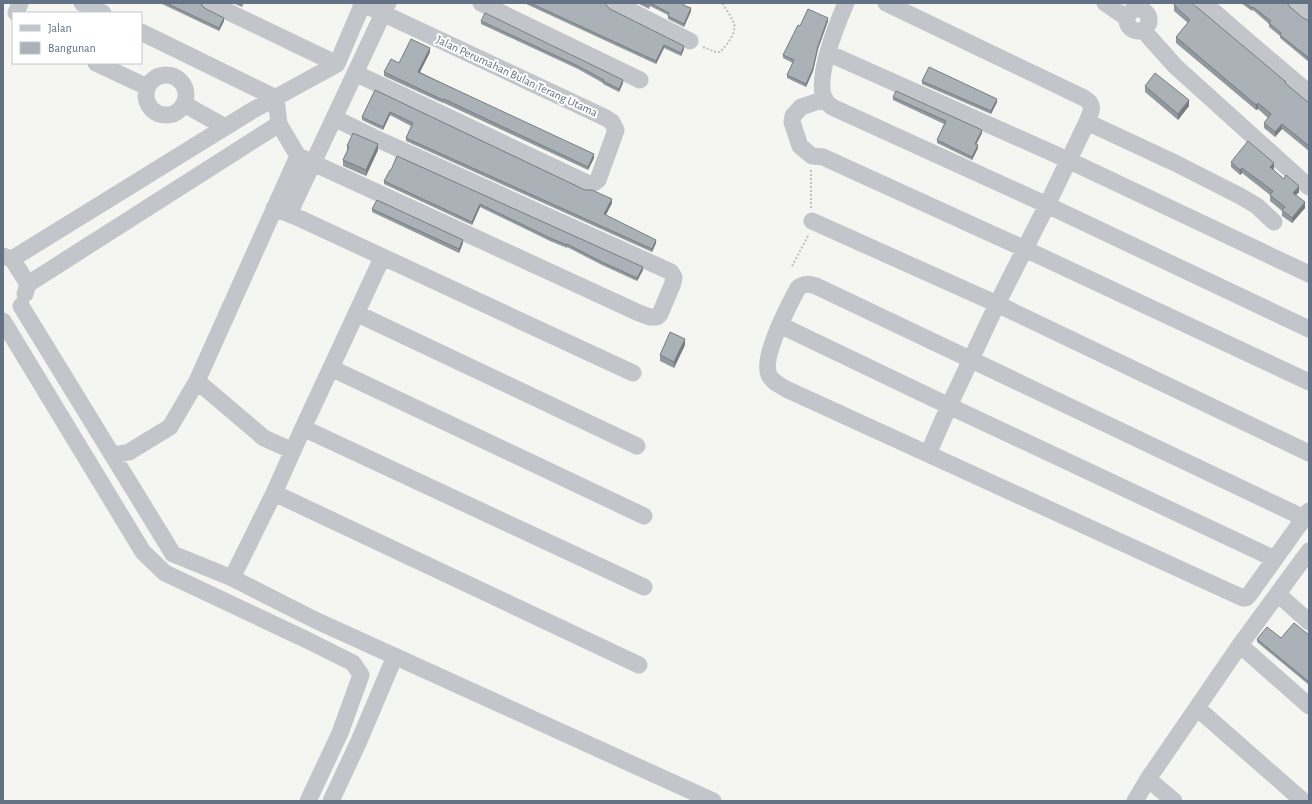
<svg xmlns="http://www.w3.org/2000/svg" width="1312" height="804" viewBox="0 0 1312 804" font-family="'Alegreya Sans',sans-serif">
  <rect width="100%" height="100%" fill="#f5f5f1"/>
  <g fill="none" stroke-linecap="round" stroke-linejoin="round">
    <!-- path -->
    <path stroke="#bebfc2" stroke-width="2" stroke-dasharray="2 2" stroke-linecap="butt" d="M703,47l13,5h4c6,-6 17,-19 14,-29 -3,-7 -8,-14 -12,-20
      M811,170v38
      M792,266l17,-32"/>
    <!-- minor -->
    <path stroke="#c2c5c9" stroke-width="17" d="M82,3l21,10
      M210,3l127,61
      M481,3l159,77
      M615,3l75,38
      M846,3c-9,21 -32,76 -21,97 2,3 5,5 7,7l215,98 262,124
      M886,3l198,95c12,7 7,13 3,24l-40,83 -50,99 -48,102 -21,48
      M1105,3l22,15
      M1204,3l46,40 59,50
      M1296,3l13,11
      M1127 20a11 11 0 1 1 22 0a11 11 0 1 1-22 0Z
      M16,13l4,-10
      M1143,30l32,36 134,121
      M141,32l135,66 3,26 19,32 341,157 11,4h7l3,-3 13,-31 1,-6 -3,-5 -296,-134 -41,-20
      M828,53l240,107 241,114
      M96,63l51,24
      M355,73l234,111 5,-1 4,-3 18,-50 -4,-8 -6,-4 -245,-115
      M146 95a20 20 0 1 1 40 0a20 20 0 1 1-40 0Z
      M825,99l-24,8 -8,9 -1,6 8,24 12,10 11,1 202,92 284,133
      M184,104l41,23
      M1087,122l88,41 65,33 17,10 17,16
      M274,208l27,11 332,154
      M289,214l99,-211
      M812,221l185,83 312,149
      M3,256l9,3 16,25 -3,10
      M12,259l241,-149 84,-46 26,-61
      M28,284l251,-160
      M21,306l152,248 59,24 83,42 398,181
      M358,314l279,132
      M3,321l140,231 22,21 142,67 46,23 8,12 -21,58 -32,68
      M780,325l169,81 326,153
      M331,368l313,148
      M197,381l67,57 29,13
      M303,428l341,159
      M113,455l16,-3 41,-25 27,-46 101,-225
      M274,493l365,172
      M1304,518l-488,-232c-7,-2 -12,-3 -18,2 -9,17 -37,69 -29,87 3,7 11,10 17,14l457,209h3l3,-3 60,-84
      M232,578l42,-85 29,-65 79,-170
      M1278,594l31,28
      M1240,645l69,61
      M1197,708l106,93
      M1148,779l26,22
      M331,801l28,-60 36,-85
      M1135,801l13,-22 92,-134 69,-94"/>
  </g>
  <!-- wall -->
  <path fill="#92999e" d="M160,3h41l1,3 4,3 18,12 -5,10z
    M233,3h11l-2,4z
    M524,3h82v2l4,4 74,40 -3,7 -17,-8 -8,16z
    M637,3h48l-1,2 7,6 -7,16 -16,-8v-4l-18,-9 -1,3z
    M1241,3h46l3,4 13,11 4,2h2v42l-29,-24v-2l-11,-9v-3l-16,-14 -1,1z
    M1174,5l112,79 23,19v48l-27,-22 -7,8 -11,-9v-5l4,-5 -10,-9 -2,1 -80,-67v-6l12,-14 -14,-12z
    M481,21l142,62 -4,9 -16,-8v-1l-25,-14 -97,-45z
    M828,21l-10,28 -5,22 -7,16 -19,-9v-3l6,-12 -10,-5v-3l17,-29z
    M430,52l-10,20 174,86 -6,12 -144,-67h-1l-59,-27v-4l15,-9z
    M922,81l75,21 -6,12 -69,-30z
    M1145,86l44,20 -11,14 -33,-28z
    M375,90l237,113 -6,12 50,28 -4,9 -246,-111v-3l5,-12 -21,-11 -7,15 -21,-10v-3z
    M893,97l89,36 -6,11 2,4 -6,12 -35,-17v-3l7,-16 -51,-24z
    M347,146l31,4 -12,26 -23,-10v-6l4,-8z
    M397,156l246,114 -6,11 -35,-16 -35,-18v1l-17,-7 -70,-34 -8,18 -88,-41v-3l7,-11z
    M1231,162l43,7 -1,1 26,22 -3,3 9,13 -13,15 -10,-7v-5l-12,-10v-6l-28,-22 -2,2 -9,-8z
    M372,209l91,34 -4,10 -87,-41z
    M685,345l-11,23 -14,-7v-6z
    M1309,635v50l-52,-43v-3l24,-1z"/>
  <!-- shaded-wall -->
  <path fill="#777d81" d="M691,8v3l-7,16v-3z
    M224,18v3l-5,10v-3z
    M828,18v3l-10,28 -5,22 -7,16v-3z
    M664,45v3l-8,16v-3z
    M684,46v3l-3,7v-3z
    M430,48v4l-12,24v-4z
    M623,80v3l-4,9v-3z
    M997,99v3l-6,12v-3z
    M1189,100v6l-11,14v-6z
    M1258,103v6l-2,1v-5z
    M390,112v3l-7,15v-3z
    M1282,124v5l-7,8v-5z
    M982,130v3l-7,14v-3z
    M378,144v6l-12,26v-6z
    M978,145v3l-6,12v-3z
    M594,154v4l-6,12v-3z
    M1274,163v6l-4,4v-6z
    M1242,168v5l-2,2v-5z
    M1299,186v6l-6,6v-5z
    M612,199v4l-8,15v-4z
    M1305,202v6l-13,15v-5z
    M480,204v3l-8,18v-3z
    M463,240v3l-4,10v-4z
    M656,240v3l-4,9v-3z
    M643,267v3l-6,11v-3z
    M685,339v6l-11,23v-6z"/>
  <!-- building -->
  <path fill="#aab2b8" stroke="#777d81" d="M166,3h35l1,3 4,3 18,9 -5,10z
    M530,3h76v2l4,4 74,37 -3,7 -17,-8 -8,16z
    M643,3h41l-1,2 8,3 -7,16 -16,-8 1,-3 -19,-10 -1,3z
    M1176,3h16l94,79 -1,1 24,20v43l-27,-22 -7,8 -11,-9 7,-9 -13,-11 -2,2 -80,-68 14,-17 -16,-15z
    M1246,3h41l3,4 13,11 4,2h2v38l-29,-23 1,-2 -12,-10 2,-2 -18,-14 -1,1z
    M808,9l20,9 -10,28 -5,22 -7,16 -19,-9 7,-15 -11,-5 15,-30 2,1z
    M485,13l138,67 -4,9 -16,-8 1,-1 -26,-14 -97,-45z
    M411,39l19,9 -12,24 176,82 -6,13 -144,-68 -1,1 -59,-28 7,-13 8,4z
    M929,67l68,32 -6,12 -69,-30z
    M1155,73l34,27 -11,14 -33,-28z
    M375,90l210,100h7l20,9 -8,15 52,26 -4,9 -246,-111 7,-15 -23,-11 -7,15 -21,-10z
    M896,91l86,39 -7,14 3,1 -6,12 -35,-17 9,-19 -53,-24z
    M353,133l25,11 -12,26 -23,-10 6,-13 -2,-1z
    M1248,141l26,22 -4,4 14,12 2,-4 13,11 -6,7 12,9 -13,16 -10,-8 3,-3 -15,-12 3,-4 -31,-23 -2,2 -9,-8z
    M397,156l246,111 -6,11 -35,-16 -35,-18v1l-17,-7 -70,-34 -8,18 -88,-41 6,-11h1z
    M377,200l86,40 -4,9 -87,-40z
    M670,332l15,7 -11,23 -14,-7z
    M1294,623l15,12v47l-52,-43 10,-12 14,11z"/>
  <g text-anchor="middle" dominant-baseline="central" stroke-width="4" stroke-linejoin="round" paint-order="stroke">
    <!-- street labels -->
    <g font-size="12" fill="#637284" stroke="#fff">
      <text transform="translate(517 76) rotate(25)">Jalan Perumahan Bulan Terang Utama</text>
    </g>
  </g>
  <!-- border -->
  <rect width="1312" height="804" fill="none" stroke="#637284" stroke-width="8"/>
  <!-- legend -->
  <rect x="12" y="12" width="130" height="52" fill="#ffffff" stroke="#c1c7ce"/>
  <rect x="20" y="25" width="20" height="6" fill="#c2c5c9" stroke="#c1c7ce"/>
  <text x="48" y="32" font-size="12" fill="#637284">Jalan</text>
  <rect x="20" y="42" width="20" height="12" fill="#aab2b8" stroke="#c1c7ce"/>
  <text x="48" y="52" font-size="12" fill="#637284">Bangunan</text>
</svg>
